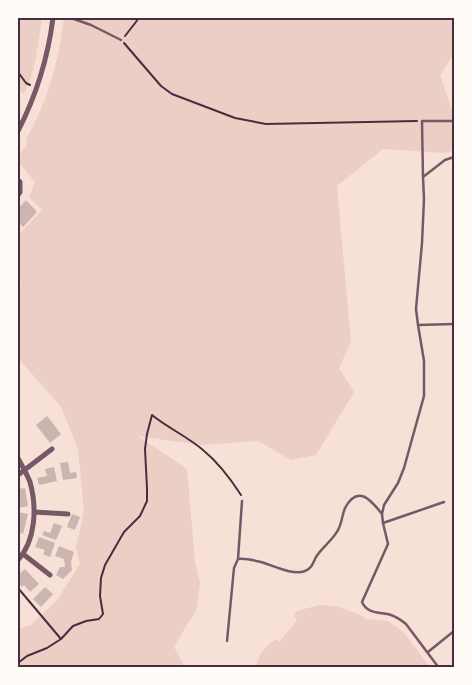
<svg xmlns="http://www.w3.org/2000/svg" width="472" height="685" viewBox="0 0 472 685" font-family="'IBM Plex Serif',serif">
  <rect width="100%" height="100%" fill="#f7e1d7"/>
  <!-- green -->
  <path fill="#ebcfc5" d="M18,18h24c-4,25 -6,53 -18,76l-6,-4z
    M64,18h390v36l-14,21 11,32 3,4v39l-9,3 -62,-4 -46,37 14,156 -12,26 15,24 -38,63 -25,5 -33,-19 -58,4 -62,-9 49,33 8,92 5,22 -4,27 -22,37 11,20h-167v-38l13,-4 26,-25 23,-36 -4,-17 8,-36 -6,-62 -17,-42 -43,-49v-64l3,-10 -3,-4v-45l24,-25 -13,-13 6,-15 -17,-20 1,-6 9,-13 -2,-4c23,-39 32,-78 38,-121z
    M319,605l17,1 22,8 8,5 22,2 8,5 9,8 25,33h-175l7,-16 13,-12 4,3 18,-21 -3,-5 3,-5z"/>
  <!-- building -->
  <path fill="#ccb4b1" d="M26,200l11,12 -14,15 -5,-5v-13z
    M47,416l14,18 -11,9 -14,-18z
    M68,462l2,11 6,-1 1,6 -14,2 -3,-17z
    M54,467l3,14 -18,4 -2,-7 10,-2 -2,-7z
    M25,488l3,18 -10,2v-19z
    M18,512l10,2 -5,20 -5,-2z
    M72,514l8,3 -5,13 -8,-3z
    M54,523l8,3 -6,14 -14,-5 2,-4 6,2z
    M39,537l16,6 -5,14 -7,-3 2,-4 -10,-3z
    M59,546l15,6 -3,9 1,9 -9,9 -7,-4 4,-8h5l-1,-8 -9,-3z
    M25,569l14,15 -9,8 -6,-7 -2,2 -4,-5v-7z
    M45,587l8,7 -12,13 -8,-8z"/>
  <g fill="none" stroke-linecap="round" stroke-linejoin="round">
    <!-- path -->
    <path stroke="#4a2c40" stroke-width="2" d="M125,36l14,-18
      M124,43l37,43 11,8 63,24 31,6 151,-3
      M18,72l8,11 4,2
      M18,588l43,51
      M18,663l9,-7 20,-8 14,-9 12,-13 13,-5 13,-2 4,-5 -3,-18 1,-18 4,-13 19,-33 16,-16 7,-15v-13l-2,-39 2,-15 5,-19c16,13 36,22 51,35 16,13 27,28 38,45"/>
    <!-- service -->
    <path stroke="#755966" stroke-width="2.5" d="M71,18l20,7 30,15
      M423,177l-1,-56h32
      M418,325l36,-1
      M383,523l61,-21
      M238,559c7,-1 15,1 23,3 11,3 32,14 44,9 7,-3 8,-8 11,-14 6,-10 17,-17 22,-27 4,-7 4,-15 7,-22 13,-24 26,-8 37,6
      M227,641l7,-73 4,-9 4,-58
      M428,652l26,-21
      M439,668l-33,-44c-5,-4 -9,-7 -15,-9 -11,-3 -24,-1 -29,-13l26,-58 -5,-21 -1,-9 2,-9 14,-22 6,-15 20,-72v-35l-6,-36 -2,-16 6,-66 2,-44 -1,-22 22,-17 9,-3"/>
    <!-- minor -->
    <path stroke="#755966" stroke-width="5" d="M18,131c18,-35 30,-74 35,-113
      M18,180l2,2v10l-2,3
      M18,458c4,8 9,16 12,24 7,25 6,58 -12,78
      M18,475l34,-26
      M34,512l34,2
      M23,554l27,21"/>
  </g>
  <!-- border -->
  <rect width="472" height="685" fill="none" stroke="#fffaf5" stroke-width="38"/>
  <rect x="19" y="19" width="434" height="647" fill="none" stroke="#4a2c40" stroke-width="2"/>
</svg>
